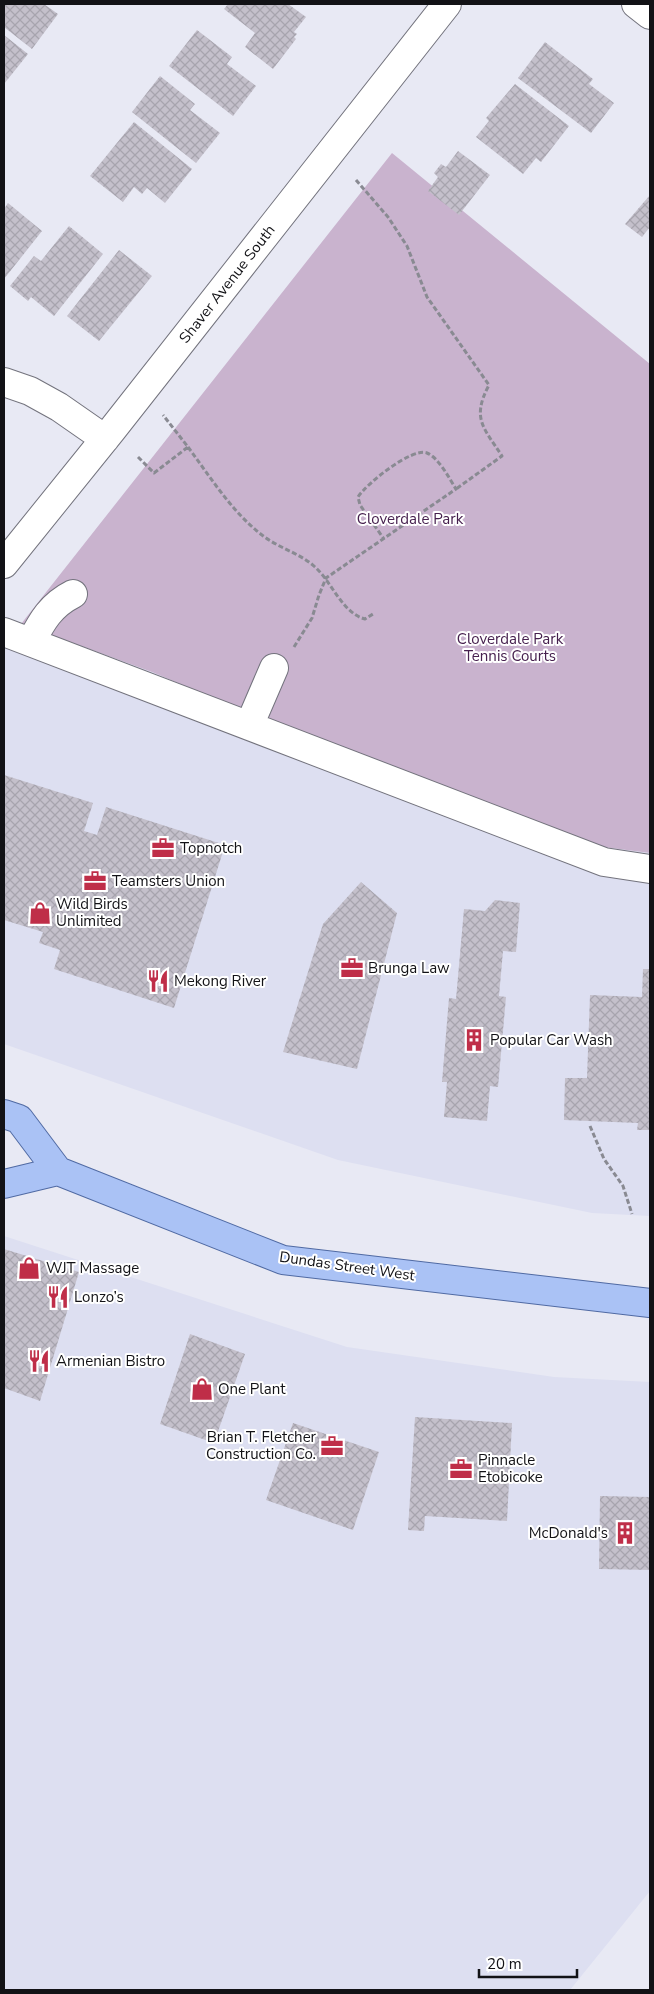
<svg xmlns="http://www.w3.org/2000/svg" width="654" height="1994" viewBox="0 0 654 1994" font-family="'Nunito Sans',sans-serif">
  <defs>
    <pattern id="building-cross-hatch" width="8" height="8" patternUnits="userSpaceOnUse" patternTransform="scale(1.25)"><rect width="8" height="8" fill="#c4c0cb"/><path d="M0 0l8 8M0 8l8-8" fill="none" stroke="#a7a4ae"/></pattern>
  </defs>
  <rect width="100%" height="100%" fill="#e8e9f4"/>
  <!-- built -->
  <path fill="#dddff1" d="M21,623l131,49 116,49 320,124 62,8v363l-58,-3 -254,-53 -334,-116v-394z
    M4,1236l343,111 207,30 96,5v509l-80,99h-566z"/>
  <!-- park -->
  <path fill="#c9b3ce" d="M392,153l258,211v489l-62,-8 -320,-124 -116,-49 -131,-48z"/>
  <!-- building -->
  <path fill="url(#building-cross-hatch)" d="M4,4h40l14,10 -26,35 -28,-22z
    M228,4h60l18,13 -12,15 3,2 -3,3 2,2 -23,30 -28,-22 10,-14 -31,-24z
    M197,30l35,27 -5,7 29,22 -23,30 -64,-50z
    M4,35l24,19 -24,30z
    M545,42l48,37 -4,5 25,19 -23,30 -73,-55z
    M160,76l35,28 -5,6 30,23 -24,30 -64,-51z
    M515,84l54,42 -28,36 -5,-4 -13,16 -47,-37 13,-16 -3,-3z
    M134,122l58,47 -27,34 -18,-15 -5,6 -8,-7 -11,15 -33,-26z
    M458,151l32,24 -31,40 -31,-24 10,-14 -4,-4 7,-9 5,3z
    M650,195v32l-8,10 -17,-13z
    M8,203l34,28 -38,48v-70z
    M69,226l34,28 -49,62 -23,-19 -3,4 -18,-15 24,-30 7,5z
    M119,250l33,26 -53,65 -32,-25z
    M4,775l89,28 -9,28 13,4 9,-28 119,38 -51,163 -120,-39 6,-19 -21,-7 4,-11 -39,-12z
    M361,882l36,31 -40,156 -74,-17 40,-128z
    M495,900l25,3 -4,49 -13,-1 -4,45 7,1 -8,90 -8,-1 -3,35 -43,-4 3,-35h-5l7,-84 7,1 8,-90 21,2z
    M643,969h7v161h-13l1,-7 -74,-3 1,-42h22l3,-83 52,2z
    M4,1249l75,23 -39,129 -36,-13z
    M190,1334l55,20 -31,89 -54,-19z
    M415,1417l97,6 -5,98 -82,-5 -1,15 -16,-1z
    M293,1423l86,29 -26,78 -87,-30z
    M600,1496l50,1v73l-51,-1z"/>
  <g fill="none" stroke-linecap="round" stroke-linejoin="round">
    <defs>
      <path id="minor" d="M636,4l14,11
        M4,382l26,9 29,16 46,32
        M4,564l108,-134 335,-426
        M4,632l600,230 46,7
        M31,642c11,-21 20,-37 42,-48
        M249,726l25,-58"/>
      <path id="major" d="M4,1114l15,5 39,52 225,89 367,43
        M4,1184l54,-13"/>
    </defs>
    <!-- minor casing -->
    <use href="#minor" stroke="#73737d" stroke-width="30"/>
    <!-- major casing -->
    <use href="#major" stroke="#506aa3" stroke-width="30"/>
    <!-- path -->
    <path stroke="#898a92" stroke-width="3" stroke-dasharray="5 2.5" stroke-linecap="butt" d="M356,180l32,37 19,29 20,51 62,88c-18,34 -5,43 13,71l-46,33
      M188,447c23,31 44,65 74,88 16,13 38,18 53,32 17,15 27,46 50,52l8,-5
      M138,457l16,16 34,-26 -25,-32
      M294,647l18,-29 7,-23 7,-17 130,-89c-7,-11 -17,-31 -29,-36 -15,-6 -61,31 -69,44l2,8 24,34
      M590,1126l14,33 19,27 9,28"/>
    <!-- minor -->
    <use href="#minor" stroke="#fff" stroke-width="28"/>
    <!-- major -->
    <use href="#major" stroke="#aac2f5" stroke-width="28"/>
  </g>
  <!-- icons -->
  <defs>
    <symbol id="office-bare" viewBox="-9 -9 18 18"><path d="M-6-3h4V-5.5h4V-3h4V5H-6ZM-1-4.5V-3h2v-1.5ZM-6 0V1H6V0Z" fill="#bf2e48" stroke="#fff" stroke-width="2.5" paint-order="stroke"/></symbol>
    <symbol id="shop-bare" viewBox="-9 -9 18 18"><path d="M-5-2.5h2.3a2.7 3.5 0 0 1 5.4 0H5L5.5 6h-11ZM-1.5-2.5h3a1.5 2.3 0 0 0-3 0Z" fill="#bf2e48" stroke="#fff" stroke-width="2.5" paint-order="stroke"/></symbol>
    <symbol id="restaurant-bare" viewBox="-9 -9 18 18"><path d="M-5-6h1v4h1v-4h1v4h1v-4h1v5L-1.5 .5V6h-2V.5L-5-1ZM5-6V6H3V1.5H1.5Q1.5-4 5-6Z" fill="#bf2e48" stroke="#fff" stroke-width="2.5" paint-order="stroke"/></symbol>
    <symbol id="building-bare" viewBox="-9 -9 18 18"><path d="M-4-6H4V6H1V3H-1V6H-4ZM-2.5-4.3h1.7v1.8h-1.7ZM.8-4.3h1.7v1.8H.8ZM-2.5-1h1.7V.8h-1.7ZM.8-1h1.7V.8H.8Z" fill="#bf2e48" stroke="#fff" stroke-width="2.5" paint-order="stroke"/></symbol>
  </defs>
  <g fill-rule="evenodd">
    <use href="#office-bare" x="147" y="832" width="32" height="32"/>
    <use href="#office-bare" x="79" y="865" width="32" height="32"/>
    <use href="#shop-bare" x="24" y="897" width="32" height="32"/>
    <use href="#office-bare" x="336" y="952" width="32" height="32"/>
    <use href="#restaurant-bare" x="142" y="965" width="32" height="32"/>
    <use href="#building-bare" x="458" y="1024" width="32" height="32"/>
    <use href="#shop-bare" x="13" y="1252" width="32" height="32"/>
    <use href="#restaurant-bare" x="42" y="1281" width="32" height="32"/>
    <use href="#restaurant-bare" x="23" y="1345" width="32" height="32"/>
    <use href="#shop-bare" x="186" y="1373" width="32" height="32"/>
    <use href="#office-bare" x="316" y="1430" width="32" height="32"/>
    <use href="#office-bare" x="445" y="1453" width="32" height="32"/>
    <use href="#building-bare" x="609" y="1517" width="32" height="32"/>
  </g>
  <g text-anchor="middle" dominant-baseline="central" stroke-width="4" stroke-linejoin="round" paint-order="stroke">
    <!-- street labels -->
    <g font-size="15" fill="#121216" stroke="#fff">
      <text transform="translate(227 284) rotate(-52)">Shaver Avenue South</text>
      <text transform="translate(347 1266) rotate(8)">Dundas Street West</text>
    </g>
    <!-- park labels -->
    <g font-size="15" fill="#46204e" stroke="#fff">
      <text x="410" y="519">Cloverdale Park</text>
      <text x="510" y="639">Cloverdale Park<tspan x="510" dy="17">Tennis Courts</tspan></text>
    </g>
    <!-- poi labels -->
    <g font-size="15" fill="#121216" stroke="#fff" text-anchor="start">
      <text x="180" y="848">Topnotch</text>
      <text x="112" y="881">Teamsters Union</text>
      <text x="56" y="904">Wild Birds<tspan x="56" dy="17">Unlimited</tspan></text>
      <text x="368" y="968">Brunga Law</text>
      <text x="174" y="981">Mekong River</text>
      <text x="490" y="1040">Popular Car Wash</text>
      <text x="46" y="1268">WJT Massage</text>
      <text x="74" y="1297">Lonzo’s</text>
      <text x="56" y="1361">Armenian Bistro</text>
      <text x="218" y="1389">One Plant</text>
      <text x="316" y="1437" text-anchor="end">Brian T. Fletcher<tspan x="316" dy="17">Construction Co.</tspan></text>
      <text x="478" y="1460">Pinnacle<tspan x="478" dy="17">Etobicoke</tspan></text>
      <text x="608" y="1533" text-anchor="end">McDonald's</text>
    </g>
  </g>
  <!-- border -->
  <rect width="654" height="1994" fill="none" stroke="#121216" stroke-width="10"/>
  <!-- scale -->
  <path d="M479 1969v8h98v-8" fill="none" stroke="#121216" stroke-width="2.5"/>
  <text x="487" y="1969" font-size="15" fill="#121216" stroke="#ffffff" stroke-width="4" paint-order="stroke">20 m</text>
</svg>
